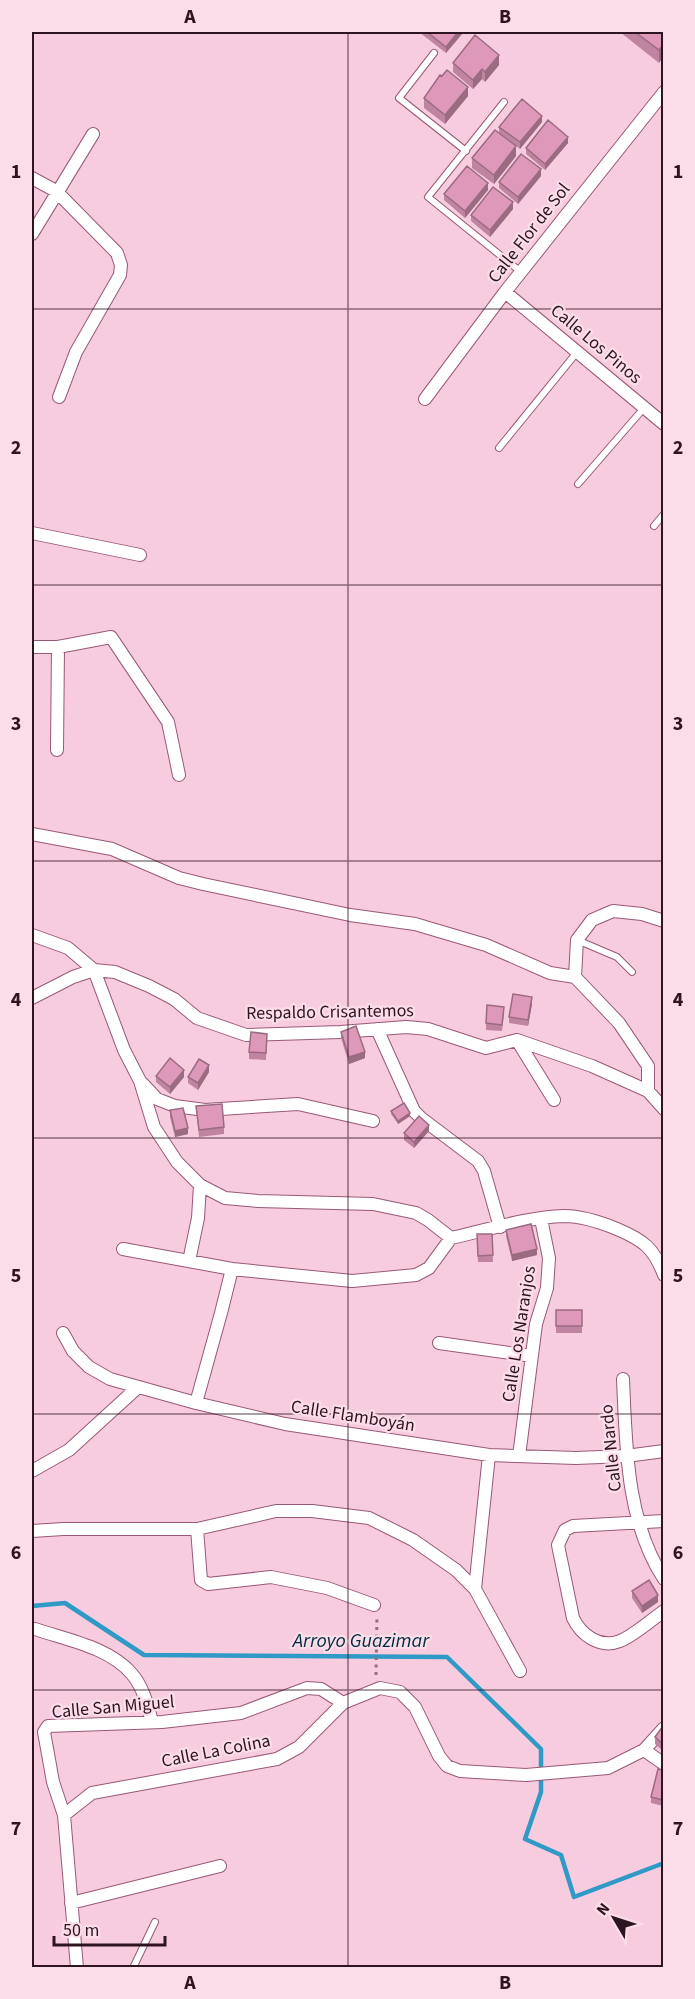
<svg xmlns="http://www.w3.org/2000/svg" width="695" height="1999" viewBox="0 0 695 1999" font-family="'Source Sans 3',sans-serif">
  <rect width="100%" height="100%" fill="#f8ccdf"/>
  <g fill="none" stroke-linecap="round" stroke-linejoin="round">
    <!-- stream -->
    <path stroke="#2e9ac5" stroke-width="4.5" d="M32,1606l33,-3 79,52 303,2 94,92v43l-16,47 36,16 13,42 90,-34"/>
    <defs>
      <path id="lane" d="M434,53l-35,45 67,53
        M504,102l-76,95 93,75
        M499,448l79,-97
        M578,484l66,-76
        M654,526l10,-12
        M577,940l40,17 15,15
        M133,1968l22,-46"/>
      <path id="street" d="M32,178l24,13 61,62 4,12 -1,10 -44,77 -17,45
        M32,234l61,-100
        M505,292l159,132
        M425,399l80,-107 159,-200
        M32,533l108,22
        M32,647h26l53,-10 57,85 11,53
        M57,750l1,-103
        M32,834l80,15 67,29 24,6 147,31 65,9 71,21 64,28 25,4 44,46 29,43v25
        M32,935l36,13 26,22 30,80 16,31 14,46 23,35 23,23 25,13 33,3 115,3 43,9 12,7 23,18
        M575,977l2,-37 15,-20 21,-9 29,3 22,7
        M32,998l41,-21 21,-7 21,2 34,14 25,13 23,19 49,17 95,-3 65,-5 22,2 58,19 31,-8 75,26 56,25 16,18
        M377,1029l37,82 7,7 57,43 6,10 16,56
        M517,1040l37,60
        M143,1084l14,15 18,7 30,4 93,-6 75,17
        M123,1249l109,20
        M189,1261l9,-43 2,-33
        M63,1333l10,18 16,16 21,12 86,24 89,21 204,31 87,3 50,-2 38,-5
        M439,1343l92,13
        M623,1379c3,67 3,142 41,200
        M196,1403l25,-90 11,-44 120,12 64,-6 13,-7 22,-30c36,-8 77,-21 113,-22 18,0 36,6 53,13 26,11 37,19 47,46
        M519,1456l17,-132 11,-36 2,-30 -8,-39
        M32,1471l37,-21 68,-62
        M664,1521l-91,5 -8,4 -7,15 15,73c8,17 27,31 47,23 13,-5 31,-21 44,-30
        M197,1529l4,51 7,4 63,-7 56,11 47,17
        M32,1531l31,-2h134l79,-18h36l57,7 44,22 43,30 19,19 45,82
        M475,1589l14,-134
        M35,1629c32,11 74,18 97,45 11,13 16,32 20,48
        M644,1750l20,14
        M64,1815l28,-22 185,-34 22,-12 44,-44 37,-15 20,4 15,15 24,49 8,10 13,5 66,4 82,-7 36,-18 20,-22
        M71,1903l149,-37
        M77,1968l-13,-153 -11,-33 -5,-28 -4,-22 4,-6 114,-4 79,-9 66,-25 14,1 22,14"/>
    </defs>
    <!-- lane casing -->
    <use href="#lane" stroke="#985878" stroke-width="8"/>
    <!-- street casing -->
    <use href="#street" stroke="#985878" stroke-width="14"/>
    <!-- path -->
    <path stroke="#926f7f" stroke-width="3" stroke-dasharray="3 4.5" stroke-linecap="butt" d="M376,1675l1,-59"/>
    <!-- lane -->
    <use href="#lane" stroke="#fff" stroke-width="6"/>
    <!-- street -->
    <use href="#street" stroke="#fff" stroke-width="12"/>
  </g>
  <!-- wall -->
  <path fill="#bf84a0" d="M419,32h43v2l-16,19z
    M620,32h43l-4,31z
    M453,63l46,2 -14,17 -3,-3 -9,10 -20,-17z
    M468,96l-23,28 -21,-16v-10z
    M542,122l-22,27 -12,-9 8,16 -22,28 -22,-16v-10l27,-25v-6z
    M568,143l-23,27 -19,-16v-6z
    M541,176l-23,28 -19,-16v-6z
    M488,190l-23,28 -21,-18v-6z
    M513,209l-23,28 -19,-16v-6z
    M532,1004l-4,22 -19,-3v-6z
    M504,1013l-2,18 -16,-1v-7z
    M341,1032l24,26 -16,6 -8,-26z
    M267,1040l-1,20 -17,-1v-7z
    M209,1072l-11,18 -10,-7v-6z
    M156,1076l28,1 -14,17 -14,-12z
    M196,1106l28,21v7l-25,3z
    M170,1110l18,24 -13,3 -5,-20z
    M391,1111l19,5 -12,8 -7,-10z
    M429,1131l-15,17 -10,-8v-7z
    M506,1230l31,25 -25,6 -6,-25z
    M477,1234h15l1,28h-15z
    M556,1310h26v23h-26z
    M632,1591l26,11 -16,11 -10,-15z
    M663,1726v25l-8,-7v-7z
    M663,1770v36l-12,-3v-6z"/>
  <!-- shaded-wall -->
  <path fill="#9b6b82" d="M458,32h4v2l-16,19v-6z
    M663,45v12l-4,6v-13z
    M499,55v10l-14,17v-10z
    M482,69v10l-9,10v-9z
    M468,87v9l-23,28v-9z
    M542,116v6l-22,27v-7z
    M568,137v6l-23,27v-6z
    M516,146v10l-22,28v-9z
    M541,169v7l-23,28v-7z
    M488,183v7l-23,28v-7z
    M513,202v7l-23,28v-7z
    M532,997v7l-4,22v-6z
    M365,1052v6l-16,6v-7z
    M209,1065v7l-11,18v-7z
    M184,1070v7l-14,17v-7z
    M410,1113v3l-12,8v-3z
    M429,1125v6l-15,17v-6z
    M188,1128v6l-13,3v-6z
    M537,1249v6l-25,6v-6z
    M658,1595v7l-16,11v-7z"/>
  <!-- building -->
  <path fill="#de99ba" stroke="#9b6b82" stroke-width="1.5" d="M427,32h31l-12,15z
    M635,32h28v13l-4,5z
    M475,35l24,20 -14,17 -3,-3 -9,11 -20,-17z
    M447,70l21,17 -23,28 -21,-17 16,-23 2,1z
    M522,99l20,17 -22,26 -21,-15z
    M548,120l20,17 -23,27 -19,-16z
    M495,130l21,16 -22,29 -22,-17z
    M521,154l20,15 -23,28 -19,-15z
    M467,166l21,17 -23,28 -21,-17z
    M493,187l20,15 -23,28 -19,-15z
    M513,994l19,3 -4,23 -19,-3z
    M487,1005l17,2 -2,18 -16,-2z
    M356,1026l9,26 -16,5 -8,-25z
    M251,1032l16,2 -1,19 -17,-1z
    M170,1058l14,12 -14,17 -14,-11z
    M199,1059l10,6 -11,18 -10,-6z
    M404,1103l6,10 -12,8 -7,-10z
    M222,1104l2,23 -25,3 -3,-24z
    M183,1108l5,20 -13,3 -5,-21z
    M419,1116l10,9 -15,17 -10,-9z
    M531,1224l6,25 -25,6 -6,-25z
    M477,1234h15l1,21 -15,1z
    M556,1310h26v16h-26z
    M649,1580l9,15 -16,11 -10,-15z
    M663,1726v18l-8,-7z
    M658,1769l5,1v30l-12,-3z"/>
  <!-- grid -->
  <path fill="none" stroke="#2e1421" stroke-width="1.5" stroke-opacity="0.55" d="M348,32v1936M32,309h632M32,585h632M32,861h632M32,1138h632M32,1414h632M32,1690h632"/>
  <g text-anchor="middle" dominant-baseline="central" stroke-width="4.5" stroke-linejoin="round" paint-order="stroke">
    <!-- street labels -->
    <g font-size="18" fill="#2e1421" stroke="#fbddea">
      <text transform="translate(529 233) rotate(-52)">Calle Flor de Sol</text>
      <text transform="translate(596 344) rotate(40)">Calle Los Pinos</text>
      <text transform="translate(330 1012) rotate(-1)">Respaldo Crisantemos</text>
      <text transform="translate(519 1334) rotate(-81)">Calle Los Naranjos</text>
      <text transform="translate(353 1416) rotate(9)">Calle Flamboyán</text>
      <text transform="translate(611 1448) rotate(-96)">Calle Nardo</text>
      <text transform="translate(113 1707) rotate(-5)">Calle San Miguel</text>
      <text transform="translate(216 1751) rotate(-11)">Calle La Colina</text>
    </g>
    <!-- water labels -->
    <g font-size="20" font-style="italic" fill="#002e40" stroke="#fbddea">
      <text x="361" y="1641">Arroyo Guazimar</text>
    </g>
  </g>
  <!-- border -->
  <rect width="695" height="1999" fill="none" stroke="#fbddea" stroke-width="66"/>
  <!-- north arrow -->
  <g transform="translate(614 1918) rotate(309)" stroke="#fbddea" stroke-width="4.5" paint-order="stroke">
  <path d="M0-4.5L10 22L0 15L-10 22Z" fill="#2e1421"/>
  <text y="-9" font-size="16" font-weight="bold" text-anchor="middle" fill="#2e1421">N</text>
  </g>
  <!-- scale -->
  <path d="M54 1936v9h111v-9" fill="none" stroke="#2e1421" stroke-width="3"/>
  <text x="63" y="1936" font-size="18" fill="#2e1421" stroke="#fbddea" stroke-width="4.5" paint-order="stroke">50 m</text>
  <rect x="33" y="33" width="629" height="1933" fill="none" stroke="#2e1421" stroke-width="2"/>
  <g font-size="20" text-anchor="middle" font-weight="bold" fill="#2e1421">
    <text x="190" y="23">A</text>
    <text x="505" y="23">B</text>
    <text x="16" y="178">1</text>
    <text x="678" y="178">1</text>
    <text x="16" y="454">2</text>
    <text x="678" y="454">2</text>
    <text x="16" y="730">3</text>
    <text x="678" y="730">3</text>
    <text x="16" y="1006">4</text>
    <text x="678" y="1006">4</text>
    <text x="16" y="1282">5</text>
    <text x="678" y="1282">5</text>
    <text x="16" y="1559">6</text>
    <text x="678" y="1559">6</text>
    <text x="16" y="1835">7</text>
    <text x="678" y="1835">7</text>
    <text x="190" y="1989">A</text>
    <text x="505" y="1989">B</text>
  </g>
</svg>
